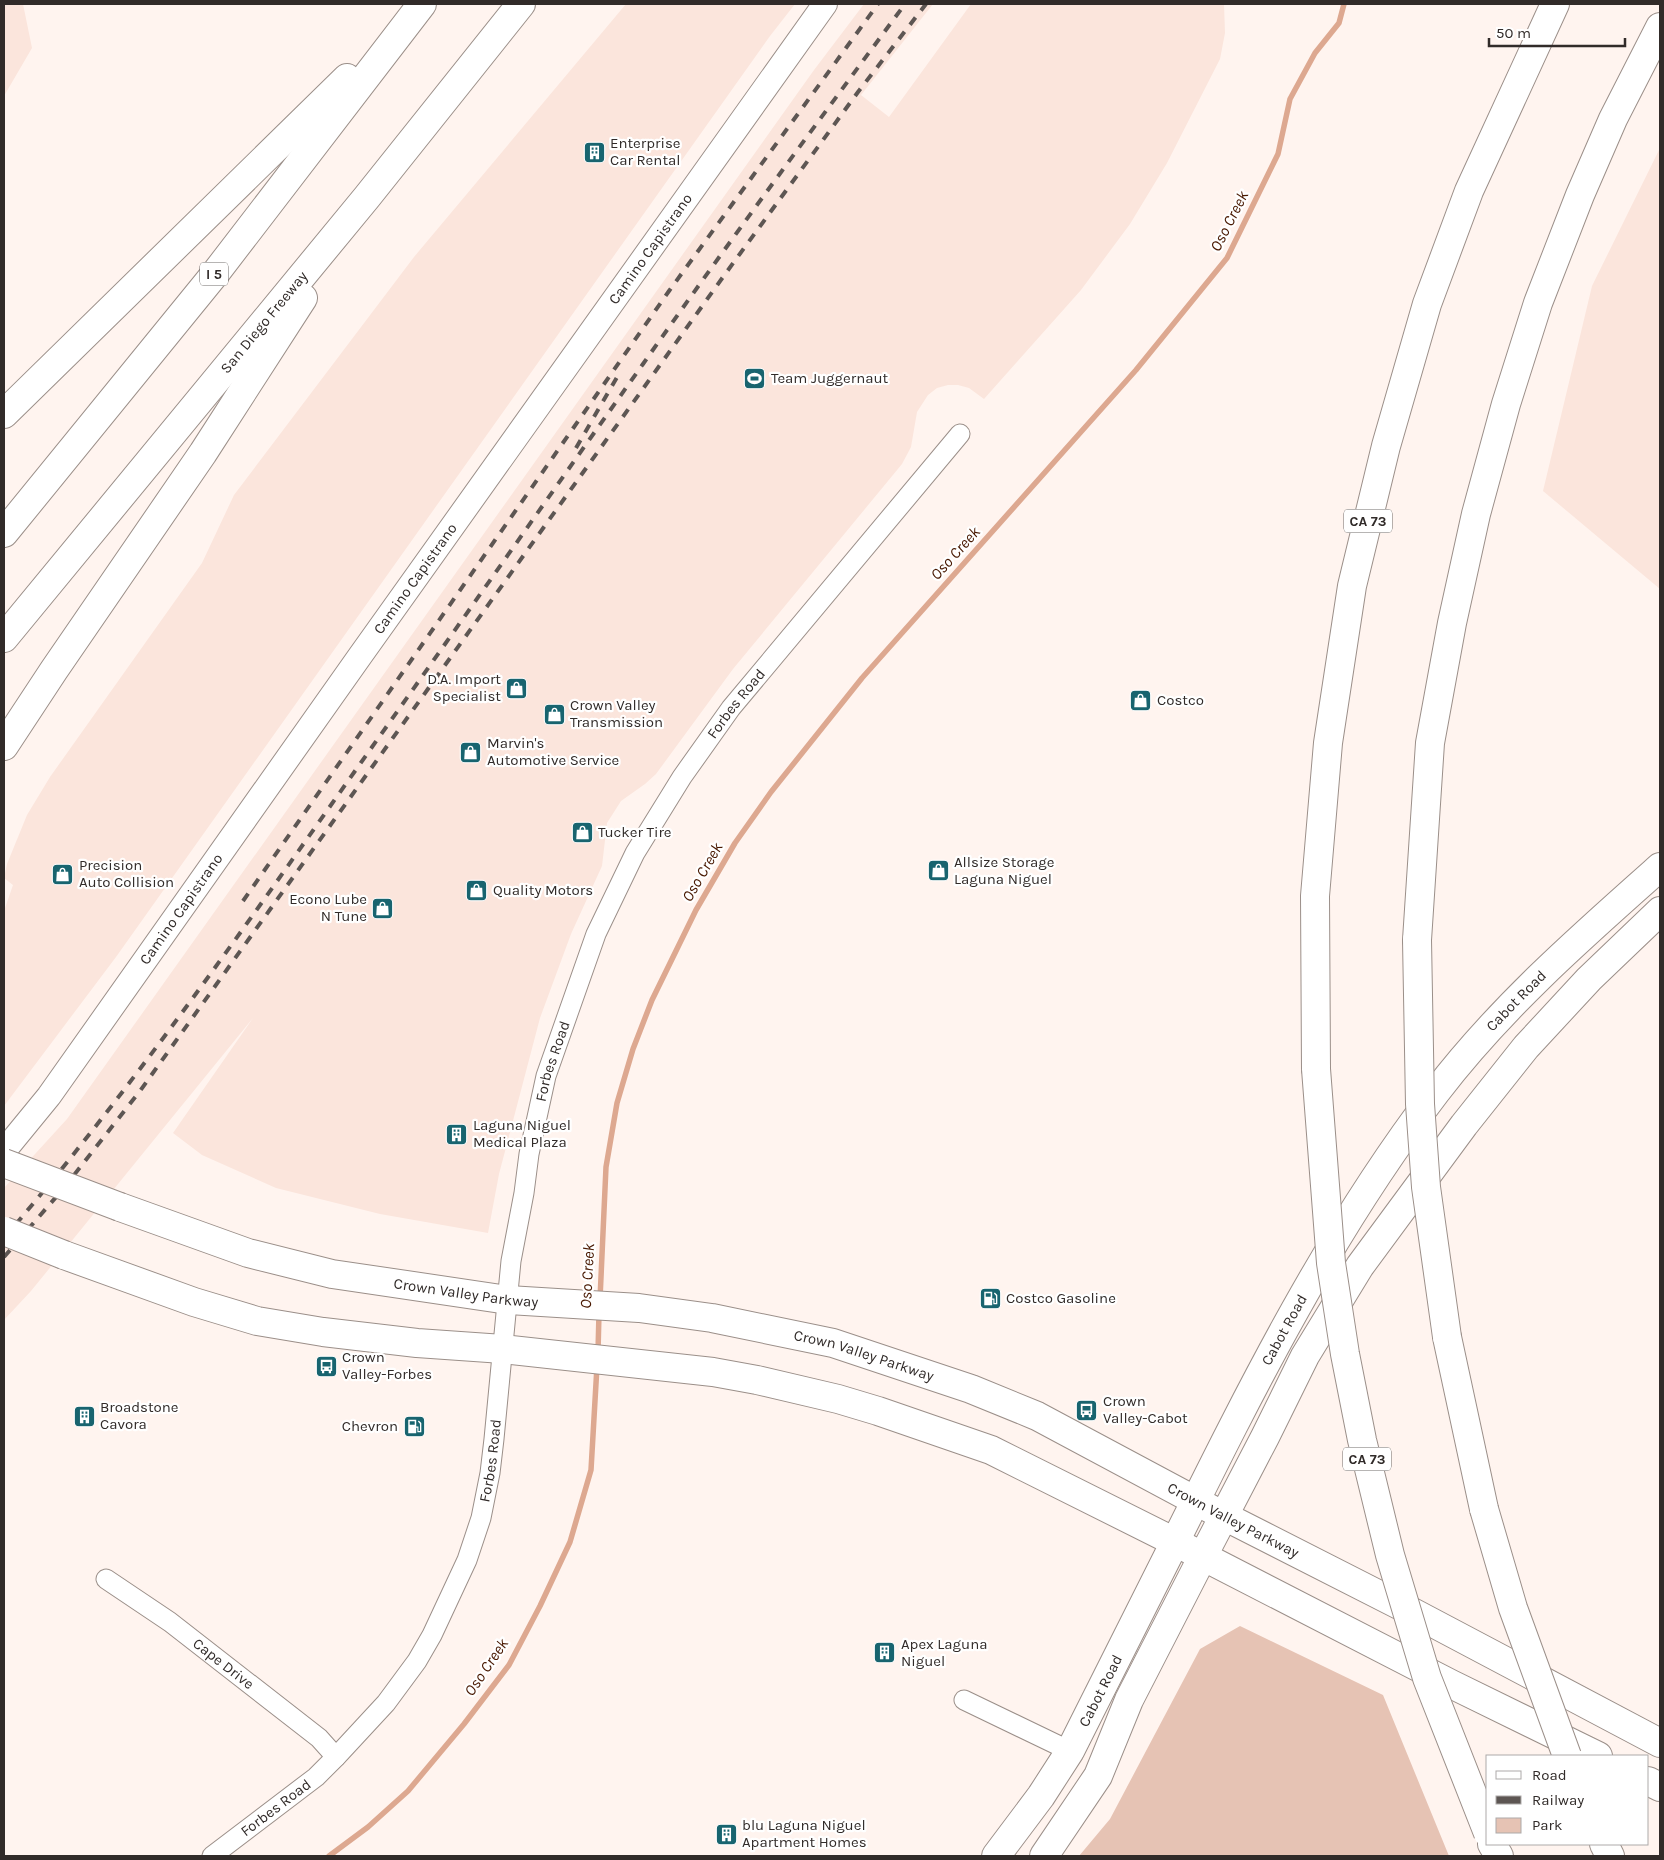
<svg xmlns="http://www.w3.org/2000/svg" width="1664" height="1860" viewBox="0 0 1664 1860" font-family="Karla,sans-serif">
  <rect width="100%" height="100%" fill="#fff4ef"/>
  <!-- built -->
  <path fill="#fbe5dc" d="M4,4h19l9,44 -28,48z
    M626,4h169l-25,32 -654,921 -112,149v-195l9,-26 -9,-7 3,-14 20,-49 23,-38 152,-214 32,-68 180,-238z
    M864,4h69l-72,91 28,22 82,-113h253l1,29 -5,26 -53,104 -37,61 -49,66 -97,109 -15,-11 -11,-3h-10l-11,3 -9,7 -11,17 -6,35 -9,17 -169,205 -77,105 -11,10 -24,17 -14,22 -5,43 -31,68 -31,84 -41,156 -11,59 -108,-19 -104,-26 -74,-33 -29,-22 80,-115 -222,273 -27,29v-132l63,-69 747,-1049z
    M1660,148v441l-117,-98 49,-205z"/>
  <!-- green -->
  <path fill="#e6c3b4" d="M1240,1626l143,69 66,161h-370l31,-37 90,-170z"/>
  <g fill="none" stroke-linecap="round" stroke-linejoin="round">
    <!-- stream -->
    <path stroke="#dda890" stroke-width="5.5" d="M600,1299l6,-132 11,-64 16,-54 19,-49 44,-90 39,-67 36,-51 91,-114 274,-308 91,-112 51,-104 12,-55 25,-46 24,-30 5,-19
      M598,1352l1,-39
      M329,1856l39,-29 40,-36 56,-67 45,-59 31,-59 30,-64 21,-72 6,-104"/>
    <defs>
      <g id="minor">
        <path id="s1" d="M106,1579l64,43 149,116 17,19"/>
        <path d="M964,1700l106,51"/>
        <path id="s2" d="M212,1856l104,-79 20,-20 50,-54 31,-42 15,-26 35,-75 14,-42 9,-45 4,-34 17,-178 13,-68 5,-39 17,-78 50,-142 39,-81 47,-76 49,-69 229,-274"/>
      </g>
      <g id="tertiary">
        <path id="s3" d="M4,1151l45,-55 311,-440 465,-652"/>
      </g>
      <g id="secondary">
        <path id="s4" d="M996,1856l45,-60 29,-45c35,-69 70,-138 104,-207 78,-157 155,-312 262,-452 64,-84 145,-155 224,-225"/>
        <path d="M1044,1856l54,-80 31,-76 74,-144 62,-119 40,-81 55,-90 104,-141 62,-78 63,-68 71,-68"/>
      </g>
      <g id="primary">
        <path id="s5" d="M120,1207l128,46 84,21 176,26 131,8 73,10 121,25 138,46 66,27 187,100 177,90 259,137"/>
        <path d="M64,1255l130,47 63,19 66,11 94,11 86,6 210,23 44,8 81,19 40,12 113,39 184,92 276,142 147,72"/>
        <path d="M1648,1781l12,6"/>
      </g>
      <g id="motorway">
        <path d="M4,414l343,-336"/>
        <path d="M4,533l210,-258 208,-271"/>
        <path id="s6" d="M4,638l363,-441 154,-193"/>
        <path d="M4,746l50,-76 149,-217 100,-155"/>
        <path d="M1417,940l13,-197 22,-120 24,-109 30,-110 32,-101 42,-108 33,-76 47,-92"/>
        <path d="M1316,1069l-1,-173 13,-153 24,-157 34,-140 41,-142 42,-113 86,-187"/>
        <path d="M1447,1337l37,172"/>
        <path d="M1492,1844l7,12"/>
        <path d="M1604,1844l6,12"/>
      </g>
    </defs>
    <!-- minor casing -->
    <use href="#minor" stroke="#9b8f89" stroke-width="21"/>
    <!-- tertiary casing -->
    <use href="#tertiary" stroke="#9b8f89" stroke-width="26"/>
    <!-- secondary casing -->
    <use href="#secondary" stroke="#9b8f89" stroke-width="30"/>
    <!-- primary casing -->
    <use href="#primary" stroke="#9b8f89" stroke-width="30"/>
    <!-- motorway casing -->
    <use href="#motorway" stroke="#9b8f89" stroke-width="30"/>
    <!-- minor -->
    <use href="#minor" stroke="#fff" stroke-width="19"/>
    <!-- tertiary -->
    <use href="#tertiary" stroke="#fff" stroke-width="24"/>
    <!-- secondary -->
    <use href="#secondary" stroke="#fff" stroke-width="28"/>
    <!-- primary -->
    <use href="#primary" stroke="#fff" stroke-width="28"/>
    <!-- motorway -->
    <use href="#motorway" stroke="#fff" stroke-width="28"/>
    <!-- rail -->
    <path stroke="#5d5653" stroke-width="4" stroke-dasharray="9 9" stroke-linecap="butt" d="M576,448l44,-76
      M243,901l426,-610 209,-287
      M4,1238c135,-157 253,-329 373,-498 89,-125 177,-251 266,-376 85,-121 174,-241 262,-360
      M4,1257l59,-68 77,-98 583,-814 135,-185 68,-88"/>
    <defs>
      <path id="primary-bridge" d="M4,1163l116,44
        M4,1231l60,24"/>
      <path id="motorway-bridge" d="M1417,940l3,164 6,83 21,150
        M1316,1069l15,194 14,91 17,86 28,115 37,123 61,155
        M1484,1509l29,99 54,148"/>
    </defs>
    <!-- primary-bridge casing -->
    <use href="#primary-bridge" stroke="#9b8f89" stroke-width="30" stroke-linecap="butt"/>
    <!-- motorway-bridge casing -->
    <use href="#motorway-bridge" stroke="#9b8f89" stroke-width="30" stroke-linecap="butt"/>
    <!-- primary-bridge -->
    <use href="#primary-bridge" stroke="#fff" stroke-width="28"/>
    <!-- motorway-bridge -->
    <use href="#motorway-bridge" stroke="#fff" stroke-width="28"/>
  </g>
  <!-- icons -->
  <defs>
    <symbol id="building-square" viewBox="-11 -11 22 22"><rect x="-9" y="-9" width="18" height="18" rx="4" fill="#18646f" stroke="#fff"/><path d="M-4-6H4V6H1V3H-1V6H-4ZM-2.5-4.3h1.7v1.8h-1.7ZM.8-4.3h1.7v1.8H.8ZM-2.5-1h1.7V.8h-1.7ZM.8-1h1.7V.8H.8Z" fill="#fff"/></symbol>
    <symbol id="stadium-square" viewBox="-11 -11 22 22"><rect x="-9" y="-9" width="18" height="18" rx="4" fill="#18646f" stroke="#fff"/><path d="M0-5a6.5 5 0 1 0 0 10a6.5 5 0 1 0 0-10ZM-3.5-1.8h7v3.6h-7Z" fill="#fff"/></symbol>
    <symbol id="shop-square" viewBox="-11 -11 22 22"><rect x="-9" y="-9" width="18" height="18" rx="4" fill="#18646f" stroke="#fff"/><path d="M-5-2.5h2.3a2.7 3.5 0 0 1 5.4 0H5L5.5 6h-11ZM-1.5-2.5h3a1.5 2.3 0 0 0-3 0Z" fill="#fff"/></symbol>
    <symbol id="fuel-square" viewBox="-11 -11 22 22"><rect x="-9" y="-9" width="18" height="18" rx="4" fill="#18646f" stroke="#fff"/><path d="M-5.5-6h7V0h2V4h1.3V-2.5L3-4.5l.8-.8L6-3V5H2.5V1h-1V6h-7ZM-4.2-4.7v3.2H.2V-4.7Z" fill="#fff"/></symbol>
    <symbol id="bus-square" viewBox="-11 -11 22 22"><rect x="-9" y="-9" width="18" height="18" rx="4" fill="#18646f" stroke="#fff"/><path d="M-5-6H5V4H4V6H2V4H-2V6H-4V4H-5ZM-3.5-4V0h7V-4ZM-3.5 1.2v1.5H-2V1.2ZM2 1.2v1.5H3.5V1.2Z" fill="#fff"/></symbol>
  </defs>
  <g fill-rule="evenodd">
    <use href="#building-square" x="582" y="140" width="25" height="25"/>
    <use href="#stadium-square" x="742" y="366" width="25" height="25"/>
    <use href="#shop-square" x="504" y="676" width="25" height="25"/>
    <use href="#shop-square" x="1128" y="688" width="25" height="25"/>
    <use href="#shop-square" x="542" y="702" width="25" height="25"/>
    <use href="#shop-square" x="458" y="740" width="25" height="25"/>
    <use href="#shop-square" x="570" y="820" width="25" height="25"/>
    <use href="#shop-square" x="926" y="858" width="25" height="25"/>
    <use href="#shop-square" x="50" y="862" width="25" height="25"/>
    <use href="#shop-square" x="464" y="878" width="25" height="25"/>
    <use href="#shop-square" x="370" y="896" width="25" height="25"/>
    <use href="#building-square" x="444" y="1122" width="25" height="25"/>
    <use href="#fuel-square" x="978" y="1286" width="25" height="25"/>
    <use href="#bus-square" x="314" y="1354" width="25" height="25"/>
    <use href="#bus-square" x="1074" y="1398" width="25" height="25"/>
    <use href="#building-square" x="72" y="1404" width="25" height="25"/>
    <use href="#fuel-square" x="402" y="1414" width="25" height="25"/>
    <use href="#building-square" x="872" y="1640" width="25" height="25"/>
    <use href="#building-square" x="714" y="1822" width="25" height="25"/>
  </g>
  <g text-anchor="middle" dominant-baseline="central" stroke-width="4.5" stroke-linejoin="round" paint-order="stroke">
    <!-- shield labels -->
    <g fill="#fff" stroke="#6f6b69" stroke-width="1">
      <rect x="200" y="262.5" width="28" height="23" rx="4"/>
      <rect x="1344" y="509.5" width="48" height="23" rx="4"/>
      <rect x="1343" y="1447.5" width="48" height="23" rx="4"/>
    </g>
    <g font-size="14" font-weight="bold" fill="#312b29">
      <text x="214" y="274">I 5</text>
      <text x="1368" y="521">CA 73</text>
      <text x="1367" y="1459">CA 73</text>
    </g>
    <!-- poi labels -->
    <g font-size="15" fill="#312b29" stroke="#fff" text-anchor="start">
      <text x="610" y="143">Enterprise<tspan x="610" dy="17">Car Rental</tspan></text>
      <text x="771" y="378">Team Juggernaut</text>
      <text x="501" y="679" text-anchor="end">D.A. Import<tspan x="501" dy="17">Specialist</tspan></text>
      <text x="1157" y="700">Costco</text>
      <text x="570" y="705">Crown Valley<tspan x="570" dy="17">Transmission</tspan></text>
      <text x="487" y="743">Marvin's<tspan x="487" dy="17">Automotive Service</tspan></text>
      <text x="598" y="832">Tucker Tire</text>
      <text x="954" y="862">Allsize Storage<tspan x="954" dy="17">Laguna Niguel</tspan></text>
      <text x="79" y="865">Precision<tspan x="79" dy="17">Auto Collision</tspan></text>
      <text x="493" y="890">Quality Motors</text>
      <text x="367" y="899" text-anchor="end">Econo Lube<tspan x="367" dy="17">N Tune</tspan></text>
      <text x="473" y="1125">Laguna Niguel<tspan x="473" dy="17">Medical Plaza</tspan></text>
      <text x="1006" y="1298">Costco Gasoline</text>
      <text x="342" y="1357">Crown<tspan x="342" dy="17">Valley-Forbes</tspan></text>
      <text x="1103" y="1401">Crown<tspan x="1103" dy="17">Valley-Cabot</tspan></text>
      <text x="100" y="1407">Broadstone<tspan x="100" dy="17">Cavora</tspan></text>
      <text x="398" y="1426" text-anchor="end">Chevron</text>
      <text x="901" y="1644">Apex Laguna<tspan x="901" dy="17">Niguel</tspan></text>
      <text x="742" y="1825">blu Laguna Niguel<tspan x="742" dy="17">Apartment Homes</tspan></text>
    </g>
    <!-- street labels -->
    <g font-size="15" fill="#312b29" stroke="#fff">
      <text stroke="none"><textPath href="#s3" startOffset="1110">Camino Capistrano</textPath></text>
      <text stroke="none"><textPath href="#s6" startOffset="409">San Diego Freeway</textPath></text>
      <text stroke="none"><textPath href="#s3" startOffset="705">Camino Capistrano</textPath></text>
      <text stroke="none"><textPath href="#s2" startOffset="1310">Forbes Road</textPath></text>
      <text stroke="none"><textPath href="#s3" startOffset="300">Camino Capistrano</textPath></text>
      <text stroke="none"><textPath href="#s4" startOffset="1005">Cabot Road</textPath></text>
      <text stroke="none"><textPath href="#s2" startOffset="905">Forbes Road</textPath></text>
      <text stroke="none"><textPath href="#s5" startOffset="358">Crown Valley Parkway</textPath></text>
      <text stroke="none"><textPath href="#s4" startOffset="601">Cabot Road</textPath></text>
      <text stroke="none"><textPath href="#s5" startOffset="762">Crown Valley Parkway</textPath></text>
      <text stroke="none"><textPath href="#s2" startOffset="500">Forbes Road</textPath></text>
      <text stroke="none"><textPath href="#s5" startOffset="1168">Crown Valley Parkway</textPath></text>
      <text stroke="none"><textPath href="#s1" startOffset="145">Cape Drive</textPath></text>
      <text stroke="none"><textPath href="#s4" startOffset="196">Cabot Road</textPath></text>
      <text stroke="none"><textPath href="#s2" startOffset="80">Forbes Road</textPath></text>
    </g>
    <!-- water labels -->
    <g font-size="16" font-style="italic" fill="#481800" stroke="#fff">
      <text transform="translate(1229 221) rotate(-63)">Oso Creek</text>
      <text transform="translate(955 553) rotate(-48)">Oso Creek</text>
      <text transform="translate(702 872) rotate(-60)">Oso Creek</text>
      <text transform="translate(587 1276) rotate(-87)">Oso Creek</text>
      <text transform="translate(486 1667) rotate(-56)">Oso Creek</text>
    </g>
  </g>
  <!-- border -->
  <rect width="1664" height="1860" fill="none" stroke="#312b29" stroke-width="10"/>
  <!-- legend -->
  <rect x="1486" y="1755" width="162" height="90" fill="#ffffff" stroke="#adaaa9"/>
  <rect x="1496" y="1771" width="25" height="8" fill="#ffffff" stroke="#adaaa9"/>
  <text x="1532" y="1780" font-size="15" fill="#312b29">Road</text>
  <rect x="1496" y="1796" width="25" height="8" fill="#5d5653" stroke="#adaaa9"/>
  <text x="1532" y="1805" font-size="15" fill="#312b29">Railway</text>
  <rect x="1496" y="1818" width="25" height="15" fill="#e6c3b4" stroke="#adaaa9"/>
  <text x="1532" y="1830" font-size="15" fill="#312b29">Park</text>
  <!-- scale -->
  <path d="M1489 38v8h136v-8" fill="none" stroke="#312b29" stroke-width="2.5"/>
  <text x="1496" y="38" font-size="15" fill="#312b29" stroke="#ffffff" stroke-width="4" paint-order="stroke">50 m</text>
</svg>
